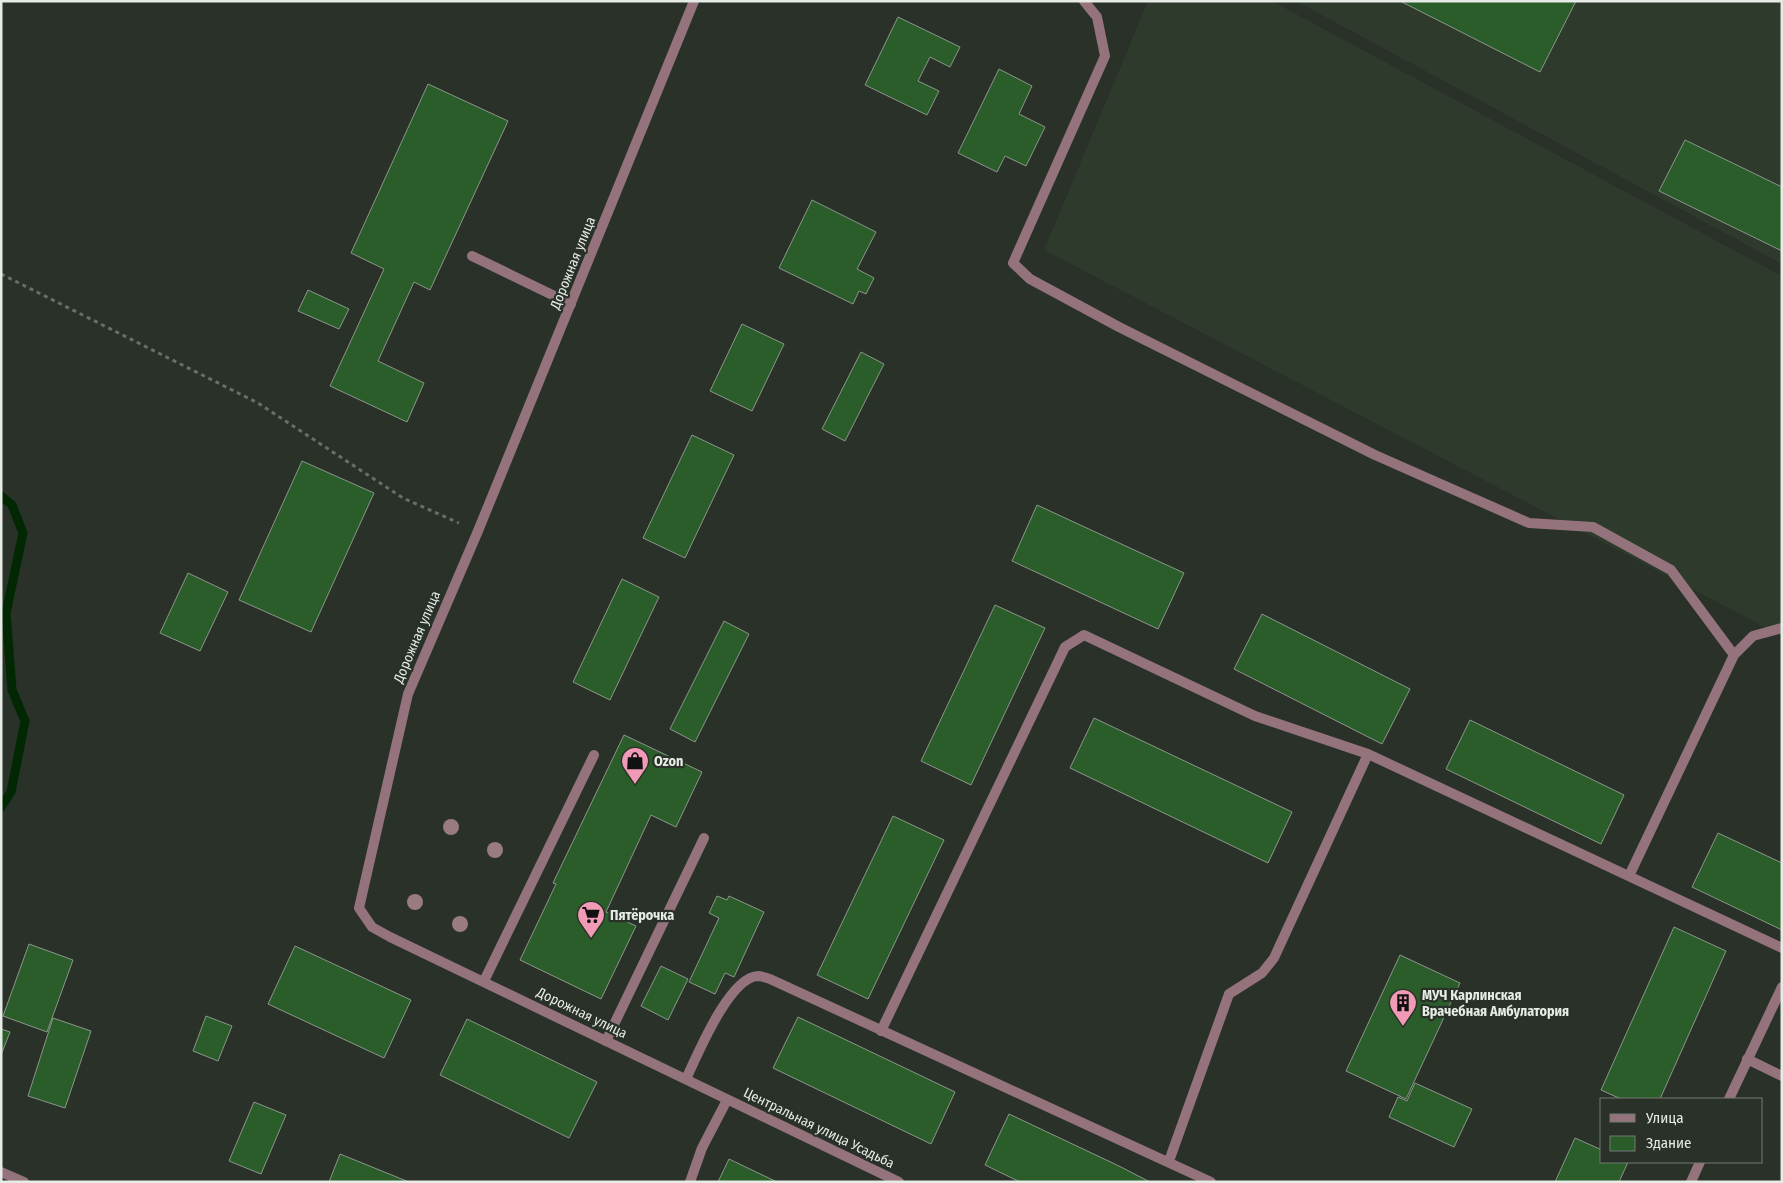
<svg xmlns="http://www.w3.org/2000/svg" width="1783" height="1183" viewBox="0 0 1783 1183" font-family="'Fira Sans Condensed',sans-serif">
  <rect width="100%" height="100%" fill="#293128"/>
  <!-- built -->
  <path fill="#2d3a2c" d="M1148,1h124l510,275v360l-738,-386z
    M1296,1h486v263z"/>
  <g fill="none" stroke-linecap="round" stroke-linejoin="round">
    <!-- stream -->
    <path stroke="#022803" stroke-width="9" d="M1,496l11,9 11,28 -17,80 6,77 13,31 -14,71 -10,15"/>
  </g>
  <!-- building -->
  <path fill="#2b5d2a" stroke="#8c968b" d="M1400,1h176l-36,71z
    M898,17l62,30 -10,20 -20,-10 -12,24 21,10 -12,24 -62,-30z
    M999,69l33,17 -13,28 26,13 -19,39 -21,-10 -8,16 -39,-19z
    M428,84l80,37 -78,169 -16,-8 -36,79 46,22 -17,39 -77,-36 54,-117 -33,-16z
    M1685,140l97,47v64l-123,-60z
    M812,200l64,32 -19,37 17,9 -8,16 -7,-3 -6,13 -74,-36z
    M308,290l41,19 -10,20 -41,-18z
    M742,324l42,20 -32,67 -42,-20z
    M861,352l23,12 -39,77 -23,-12z
    M692,435l42,20 -49,103 -42,-20z
    M302,461l72,32 -63,139 -72,-32z
    M1037,505l147,68 -26,56 -146,-68z
    M188,573l40,19 -28,59 -40,-18z
    M622,579l37,18 -49,103 -37,-18z
    M995,605l50,23 -74,157 -50,-24z
    M1262,614l148,75 -28,55 -148,-75z
    M724,621l25,13 -54,108 -25,-13z
    M1094,718l198,94 -24,51 -198,-95z
    M1470,720l154,75 -23,49 -155,-75z
    M624,735l78,37 -26,55 -25,-12 -45,97 30,14 -35,73 -81,-39 36,-76 -3,-1z
    M893,816l51,24 -76,159 -51,-24z
    M1718,833l64,30v67l-90,-43z
    M717,896l10,4 2,-4 35,16 -30,65 -9,-4 -10,21 -26,-12 30,-64 -10,-5z
    M1674,927l52,24 -66,148h-39l-20,-9z
    M29,944l44,16 -26,72 -44,-16z
    M295,946l116,54 -27,58 -116,-54z
    M1400,955l60,28 -54,116 -60,-28z
    M661,966l27,13 -20,41 -27,-14z
    M206,1016l26,10 -14,35 -25,-10z
    M798,1017l157,75 -24,52 -158,-76z
    M53,1018l38,13 -26,77 -37,-12z
    M467,1019l130,63 -28,56 -129,-63z
    M1,1029l9,3 -9,23z
    M1415,1083l57,26 -18,38 -65,-30 9,-20 9,4z
    M254,1102l32,13 -25,59 -32,-13z
    M1009,1114l110,52 31,16h-130l-35,-17z
    M1575,1138l27,12v12h26l-9,20h-64z
    M340,1154l69,28h-80z
    M729,1159l48,23h-59z"/>
  <g fill="none" stroke-linecap="round" stroke-linejoin="round">
    <!-- path -->
    <path stroke="#686f67" stroke-width="3" stroke-dasharray="4 4" stroke-linecap="butt" d="M1,274l257,129 145,95 56,25"/>
    <!-- service -->
    <path stroke="#94737c" stroke-width="10" d="M1084,1l13,16 8,39 -92,207 17,16 89,48 256,128 154,68 64,4 78,43 63,85 19,-19 29,-8
      M472,256l99,48
      M1629,876l105,-221
      M484,981l110,-226
      M881,1031l184,-384 19,-12 171,81 113,38 414,194
      M606,1041l98,-203
      M1747,1059l35,17
      M686,1079c11,-23 43,-102 72,-103 4,0 8,2 12,3l441,203
      M1729,1099l53,-112
      M1169,1161l60,-167 33,-21 12,-15 94,-204
      M690,1182l12,-34 25,-48
      M1691,1182l9,-20"/>
    <!-- minor -->
    <path stroke="#94737c" stroke-width="10" d="M694,1l-216,530 -70,163 -49,214 13,19 18,10 509,245
      M1,1172l23,10"/>
  </g>
  <!-- trees -->
  <g fill="#997b81">
    <circle cx="451" cy="827" r="8"/>
    <circle cx="495" cy="850" r="8"/>
    <circle cx="415" cy="902" r="8"/>
    <circle cx="460" cy="924" r="8"/>
  </g>
  <!-- icons -->
  <defs>
    <symbol id="shop-pin" viewBox="-11 -11 22 30"><path d="M0 17L-7.5 6A9.5 9.5 0 1 1 7.5 6Z" fill="#f09ab5" stroke="#293128"/><path d="M-5-2.5h2.3a2.7 3.5 0 0 1 5.4 0H5L5.5 6h-11ZM-1.5-2.5h3a1.5 2.3 0 0 0-3 0Z" fill="#111"/></symbol>
    <symbol id="supermarket-pin" viewBox="-11 -11 22 30"><path d="M0 17L-7.5 6A9.5 9.5 0 1 1 7.5 6Z" fill="#f09ab5" stroke="#293128"/><path d="M-6-5.5h2.5l.6 2H6L4.5 2H-2.5L-4.4-4H-6ZM-1.5 3.2a1.3 1.3 0 1 0 .1 0ZM3 3.2a1.3 1.3 0 1 0 .1 0Z" fill="#111"/></symbol>
    <symbol id="building-pin" viewBox="-11 -11 22 30"><path d="M0 17L-7.5 6A9.5 9.5 0 1 1 7.5 6Z" fill="#f09ab5" stroke="#293128"/><path d="M-4-6H4V6H1V3H-1V6H-4ZM-2.5-4.3h1.7v1.8h-1.7ZM.8-4.3h1.7v1.8H.8ZM-2.5-1h1.7V.8h-1.7ZM.8-1h1.7V.8H.8Z" fill="#111"/></symbol>
  </defs>
  <g fill-rule="evenodd">
    <use href="#shop-pin" x="619" y="745" width="32" height="43"/>
    <use href="#supermarket-pin" x="575" y="899" width="32" height="43"/>
    <use href="#building-pin" x="1387" y="987" width="32" height="43"/>
  </g>
  <g text-anchor="middle" dominant-baseline="central" stroke-width="4.5" stroke-linejoin="round" paint-order="stroke">
    <!-- street labels -->
    <g font-size="14" fill="#e6ebe5" stroke="#293128">
      <text transform="translate(573 263) rotate(-68)">Дорожная улица</text>
      <text transform="translate(417 637) rotate(-67)">Дорожная улица</text>
      <text transform="translate(582 1013) rotate(26)">Дорожная улица</text>
      <text transform="translate(819 1128) rotate(26)">Центральная улица Усадьба</text>
    </g>
    <!-- poi labels -->
    <g font-size="14" font-weight="bold" fill="#e6ebe5" stroke="#293128" text-anchor="start">
      <text x="654" y="761">Ozon</text>
      <text x="610" y="915">Пятёрочка</text>
      <text x="1422" y="995">МУЧ Карлинская<tspan x="1422" dy="16">Врачебная Амбулатория</tspan></text>
    </g>
  </g>
  <!-- border -->
  <rect width="1783" height="1183" fill="none" stroke="#e6ebe5" stroke-width="5"/>
  <!-- legend -->
  <rect x="1600" y="1098" width="162" height="65" fill="#293128" stroke="#757b74"/>
  <rect x="1610" y="1114" width="25" height="8" fill="#94737c" stroke="#757b74"/>
  <text x="1646" y="1123" font-size="15" fill="#e6ebe5">Улица</text>
  <rect x="1610" y="1136" width="25" height="15" fill="#2b5d2a" stroke="#757b74"/>
  <text x="1646" y="1148" font-size="15" fill="#e6ebe5">Здание</text>
</svg>
